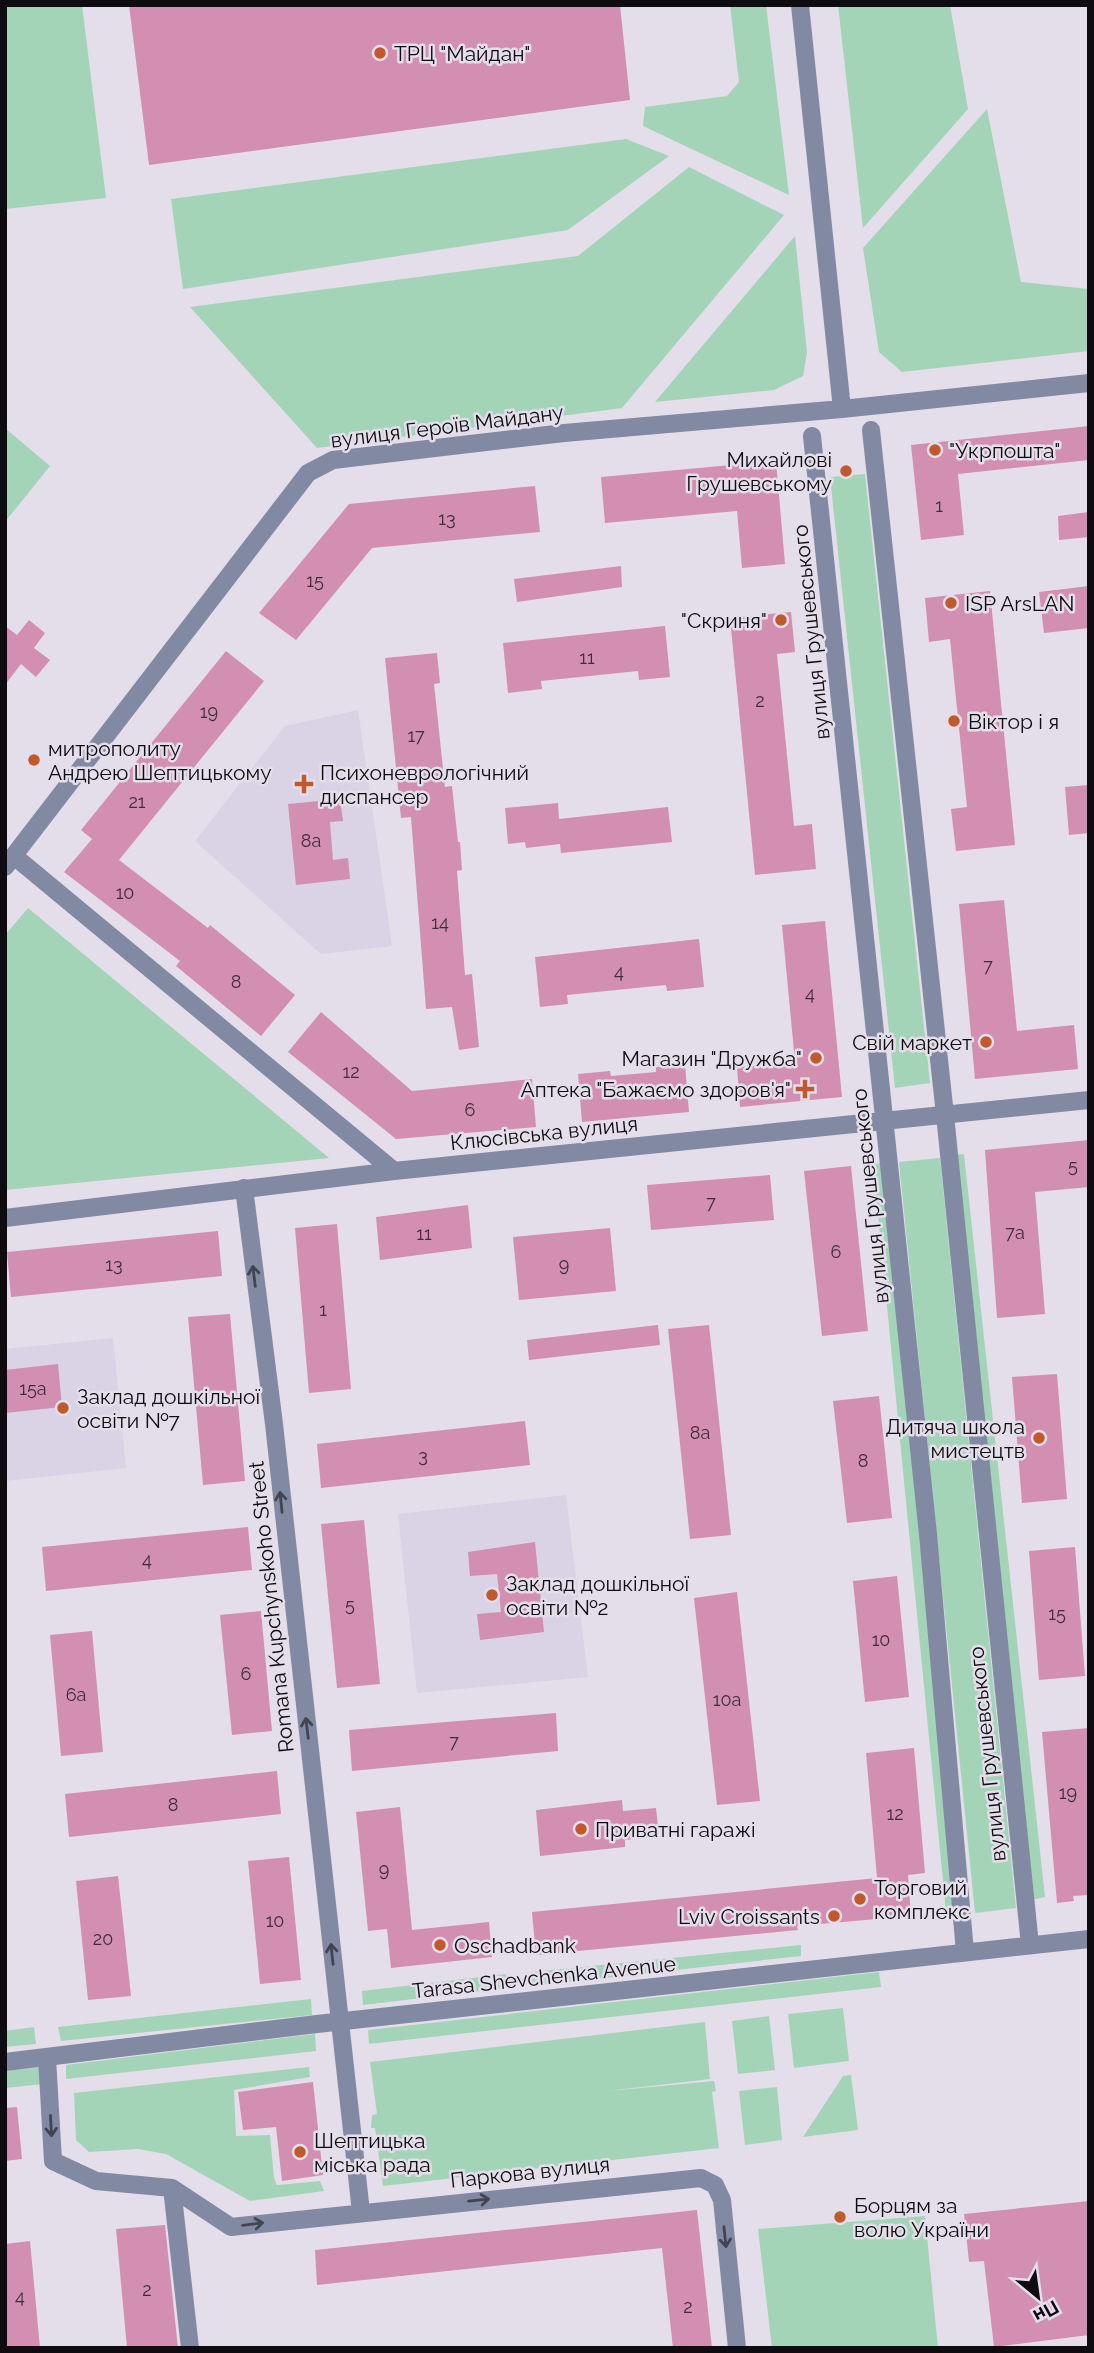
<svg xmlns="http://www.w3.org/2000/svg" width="1094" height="2353" viewBox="0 0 1094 2353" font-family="Raleway,sans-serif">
  <rect width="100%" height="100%" fill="#e4deea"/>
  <!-- built -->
  <path fill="#dad2e5" d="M358,710l34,236 -71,8 -126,-113 90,-115z
    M113,1338l13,130 -121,13v-132z
    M566,1495l22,182 -171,16 -19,-179z"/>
  <!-- green -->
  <path fill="#a4d4b8" d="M5,5h77l24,193 -101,11z
    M730,5h36l23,190 -146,-69 2,-19 82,-11 12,-14z
    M838,5h112l18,104 -105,119z
    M987,109l34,173 68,7v62l-187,21 -23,-20 -16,-104z
    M626,139l43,17 -101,74 -385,59 -12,-90z
    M689,167l95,48 -162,193 -305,40 -127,-141 388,-51z
    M795,236l12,117 -4,23 -29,14 -119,12z
    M5,428l45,38 -45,56z
    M865,474l65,609 -35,5 -65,-611z
    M28,908l301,250 -324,32v-255z
    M964,1154l81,743 -14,3 -77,-745z
    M940,1158l76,750 -41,5 -76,-751z
    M873,1163l13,1 71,749 -11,-1z
    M801,1945v11l-269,30 -1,-14z
    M879,1972l2,15 -512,57 -1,-14z
    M506,1974l1,14 -144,17 -1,-14z
    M311,1999l1,16 -251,26 -3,-14z
    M843,2008l6,53 -55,7 -6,-54z
    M769,2016l6,54 -37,4 -6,-53z
    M705,2022l5,57 -102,12 106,-10 2,10 -4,1 7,56 -336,38 -8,-58h-4l1,-13 5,-1 -7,-52z
    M34,2027l2,17 -31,3v-16z
    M315,2034l1,17 -250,28v-14z
    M41,2067l2,17 -38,4v-17z
    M309,2067l1,10 -76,13 2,46 34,-1 4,43 3,7 43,-4 4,10 -74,10 -84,-47 -28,-5 -49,3 -13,-12 -2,-47z
    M851,2075l7,55 -55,7 40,-61z
    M777,2087l5,53 -37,5 -6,-54z
    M925,2216l13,132h-166l-14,-119z"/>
  <!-- building -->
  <path fill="#d28fb1" d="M129,5h491l10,95 -481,65z
    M1089,426v34l-131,14 6,61 -43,5 -10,-95z
    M776,461l9,103 -43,4 -5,-57 -132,12 -4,-46z
    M535,486l5,46 -168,16 -76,92 -37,-27 90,-109z
    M1089,512v25l-30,3 -1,-24z
    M621,566l1,21 -105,15 -3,-23z
    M1089,586v42l-45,5 -5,-41z
    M990,591l25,254 -59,6 -5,-42 16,-2 -17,-168 -21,3 -4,-44z
    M791,612l4,40 -18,2 17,172 18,-2 4,45 -61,6 -25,-257z
    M29,620l16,13 -11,15 16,12 -14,17 -15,-13 -16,21v-59l12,9z
    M665,626l5,51 -31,3 -1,-9 -97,10 1,8 -34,4 -5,-50z
    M226,651l38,30 -145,179 89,68 2,-3 85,70 -34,41 -85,-70 4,-5 -116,-89 28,-33 -11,-9z
    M437,653l3,30 -6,1 11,103 7,-1 6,56h2l2,28 -5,1 8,104 7,-1 7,73 -20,3 -7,-43 -26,2 -15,-192 -10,1 -16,-160z
    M1089,785v48l-20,2 -4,-48z
    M340,799l3,22 -13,1 3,38 15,-2 2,21 -54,6 -8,-81z
    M558,803l1,16 109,-12 4,35 -111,11 -1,-9 -34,4 -1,-6 -17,2 -3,-36z
    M1004,900l13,131 57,-6 4,44 -103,10 -16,-175z
    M825,921l17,176 -102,10 -3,-40 58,-5 -13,-137z
    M699,939l5,48 -37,4 -1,-6 -99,10 1,9 -28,3 -5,-50z
    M321,1012l91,79 120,-12 4,48 -140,12 -108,-87z
    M685,1064l4,48 -107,10 -4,-48 32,-3 1,5 45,-4v-5z
    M1089,1140v47l-54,5 10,122 -48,4 -12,-168z
    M851,1166l17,165 -46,5 -18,-165z
    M770,1175l4,45 -123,10 -4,-45z
    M468,1205l4,43 -92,12 -4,-43z
    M337,1224l14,165 -42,4 -14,-165z
    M610,1228l6,63 -97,9 -6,-63z
    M218,1231l4,45 -211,21 -4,-45z
    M230,1314l15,167 -42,4 -15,-168z
    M658,1325l2,20 -131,15 -2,-20z
    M709,1325l22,210 -41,4 -22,-210z
    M58,1364l4,43 -57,6v-43z
    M1057,1374l10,125 -45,4 -10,-126z
    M879,1396l13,122 -45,5 -14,-122z
    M525,1421l5,44 -209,23 -4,-44z
    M364,1520l16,164 -43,4 -16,-164z
    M248,1527l4,43 -206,21 -4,-44z
    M535,1542l9,90 -64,8 -3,-26 24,-2 -4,-38 -27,2 -2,-24z
    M1075,1547l10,129 -46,4 -10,-129z
    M897,1576l12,121 -44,5 -12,-121z
    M737,1592l23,209 -43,4 -23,-207z
    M261,1611l11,120 -40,4 -12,-120z
    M92,1631l11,121 -42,4 -11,-121z
    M556,1713l2,38 -206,20 -3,-41z
    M1089,1728v167l-16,1 1,5 -17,2 -15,-171z
    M914,1748l11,125 -17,2 3,41 -114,10 1,4 -262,25 -4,-43 345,-34 -11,-125z
    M277,1771l4,43 -212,23 -4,-43z
    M622,1800l1,11 33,-3 3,28 -34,4v7l-85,9 -4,-46z
    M400,1807l12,123 77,-8 3,35 -101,11 -4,-39 -19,2 -12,-119z
    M289,1857l12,123 -41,4 -12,-123z
    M118,1876l13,120 -43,4 -12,-119z
    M313,2082l10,93 -41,6 -6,-54 -33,3 -5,-38z
    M17,2107l5,52 -17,2v-53z
    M1089,2201v134l-95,12 -10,-86 -15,1 -5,-48z
    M697,2210l15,138h-39l-11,-100 -345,37 -2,-35z
    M165,2225l13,123h-51l-11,-119z
    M30,2241l10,107h-35v-104z"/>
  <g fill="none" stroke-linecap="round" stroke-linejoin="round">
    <!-- minor -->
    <path stroke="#8189a3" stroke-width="18" d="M800,5l42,404
      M871,430l74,685 85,830
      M812,436l116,1098 37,418
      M14,856l380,315
      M5,867l303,-394 25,-13 231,-27 278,-24 247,-26
      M244,1188l30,236 87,788
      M5,1218l389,-47 695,-71
      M47,2058l6,103 43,20 76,7 59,39 470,-49 14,7 7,15 15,148
      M5,2062l312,-38 772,-85
      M172,2188l18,160"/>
  </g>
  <!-- one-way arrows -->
  <defs><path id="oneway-shaft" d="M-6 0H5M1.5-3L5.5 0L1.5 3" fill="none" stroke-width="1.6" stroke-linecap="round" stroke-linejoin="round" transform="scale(1.75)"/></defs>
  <g stroke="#424452">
    <use href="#oneway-shaft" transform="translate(254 1276) rotate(-97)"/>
    <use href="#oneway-shaft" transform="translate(281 1502) rotate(-96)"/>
    <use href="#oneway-shaft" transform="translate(307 1728) rotate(-97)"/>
    <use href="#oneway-shaft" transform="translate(332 1954) rotate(-96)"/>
    <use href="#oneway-shaft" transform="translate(51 2126) rotate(87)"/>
    <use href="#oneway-shaft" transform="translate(479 2200) rotate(-6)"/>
    <use href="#oneway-shaft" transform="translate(253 2224) rotate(-7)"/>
    <use href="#oneway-shaft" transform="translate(725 2237) rotate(84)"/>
  </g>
  <!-- markers -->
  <g fill="#c05a2c" stroke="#e4deea" stroke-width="2.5">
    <circle cx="380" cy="53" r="7"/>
    <circle cx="935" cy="450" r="7"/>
    <circle cx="846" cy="471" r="7"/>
    <circle cx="951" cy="603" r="7"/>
    <circle cx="781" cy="620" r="7"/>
    <circle cx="954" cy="721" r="7"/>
    <circle cx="34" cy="760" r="7"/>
    <path d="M300.5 773.5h7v7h7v7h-7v7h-7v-7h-7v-7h7z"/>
    <circle cx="986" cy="1042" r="7"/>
    <circle cx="816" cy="1058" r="7"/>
    <path d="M801.5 1078.5h7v7h7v7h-7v7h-7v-7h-7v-7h7z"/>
    <circle cx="63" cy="1408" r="7"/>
    <circle cx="1039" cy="1438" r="7"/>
    <circle cx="492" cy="1595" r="7"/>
    <circle cx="581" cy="1829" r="7"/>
    <circle cx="860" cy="1899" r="7"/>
    <circle cx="834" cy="1916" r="7"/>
    <circle cx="440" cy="1945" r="7"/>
    <circle cx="300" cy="2152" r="7"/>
    <circle cx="840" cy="2217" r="7"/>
  </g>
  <g text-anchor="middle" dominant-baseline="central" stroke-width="5" stroke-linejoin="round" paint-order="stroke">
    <!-- number labels -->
    <g font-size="18" fill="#3f2d38">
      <text x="939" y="505">1</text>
      <text x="447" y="518">13</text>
      <text x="315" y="580">15</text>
      <text x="587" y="657">11</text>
      <text x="760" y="700">2</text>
      <text x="209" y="711">19</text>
      <text x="416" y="735">17</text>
      <text x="137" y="801">21</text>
      <text x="311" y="840">8а</text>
      <text x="125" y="892">10</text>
      <text x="440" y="922">14</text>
      <text x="988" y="965">7</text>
      <text x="619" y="971">4</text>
      <text x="236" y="981">8</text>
      <text x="810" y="993">4</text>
      <text x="351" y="1071">12</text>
      <text x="470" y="1109">6</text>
      <text x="1073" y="1165">5</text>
      <text x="711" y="1202">7</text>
      <text x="1015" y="1232">7а</text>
      <text x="424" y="1233">11</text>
      <text x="836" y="1251">6</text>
      <text x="114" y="1264">13</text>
      <text x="564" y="1264">9</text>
      <text x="323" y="1309">1</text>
      <text x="33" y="1388">15а</text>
      <text x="700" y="1432">8а</text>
      <text x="423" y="1455">3</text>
      <text x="863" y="1460">8</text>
      <text x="147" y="1559">4</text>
      <text x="350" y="1604">5</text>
      <text x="1057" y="1613">15</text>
      <text x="881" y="1639">10</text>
      <text x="246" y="1673">6</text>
      <text x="76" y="1694">6а</text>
      <text x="727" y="1699">10а</text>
      <text x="454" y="1741">7</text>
      <text x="1068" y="1792">19</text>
      <text x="173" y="1804">8</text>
      <text x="895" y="1813">12</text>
      <text x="384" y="1869">9</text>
      <text x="275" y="1920">10</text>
      <text x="103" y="1938">20</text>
      <text x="147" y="2289">2</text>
      <text x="20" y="2296">4</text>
      <text x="688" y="2306">2</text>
    </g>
    <!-- poi labels -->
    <g font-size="21" fill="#0e0c10" stroke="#e4deea" text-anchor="start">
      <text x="394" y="53">ТРЦ "Майдан"</text>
      <text x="949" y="450">"Укрпошта"</text>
      <text x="832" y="459" text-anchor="end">Михайлові<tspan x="832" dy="24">Грушевському</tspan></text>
      <text x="965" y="603">ISP ArsLAN</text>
      <text x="767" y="620" text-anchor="end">"Скриня"</text>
      <text x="968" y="721">Віктор і я</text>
      <text x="48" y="748">митрополиту<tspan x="48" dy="24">Андрею Шептицькому</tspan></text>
      <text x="320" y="772">Психоневрологічний<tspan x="320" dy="24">диспансер</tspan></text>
      <text x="972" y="1042" text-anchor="end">Свiй маркет</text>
      <text x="802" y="1058" text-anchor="end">Магазин "Дружба"</text>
      <text x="791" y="1089" text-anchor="end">Аптека "Бажаємо здоров'я"</text>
      <text x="77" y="1396">Заклад дошкільної<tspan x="77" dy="24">освіти №7</tspan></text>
      <text x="1025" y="1426" text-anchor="end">Дитяча школа<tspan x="1025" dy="24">мистецтв</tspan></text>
      <text x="506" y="1583">Заклад дошкільної<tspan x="506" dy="24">освіти №2</tspan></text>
      <text x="595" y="1829">Приватні гаражі</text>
      <text x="874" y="1887">Торговий<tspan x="874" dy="24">комплекс</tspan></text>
      <text x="820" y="1916" text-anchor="end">Lviv Croissants</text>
      <text x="454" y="1945">Oschadbank</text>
      <text x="314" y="2140">Шептицька<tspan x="314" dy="24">міська рада</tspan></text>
      <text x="854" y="2205">Борцям за<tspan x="854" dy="24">волю України</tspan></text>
    </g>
    <!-- street labels -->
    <g font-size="21" fill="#0e0c10" stroke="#e4deea">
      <text transform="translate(447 426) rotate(-7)">вулиця Героїв Майдану</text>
      <text transform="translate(811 632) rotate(-96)">вулиця Грушевського</text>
      <text transform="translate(544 1133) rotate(-6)">Клюсівська вулиця</text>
      <text transform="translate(870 1196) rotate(-96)">вулиця Грушевського</text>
      <text transform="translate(271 1607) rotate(-96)">Romana Kupchynskoho Street</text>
      <text transform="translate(987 1754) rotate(-96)">вулиця Грушевського</text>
      <text transform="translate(544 1977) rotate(-6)">Tarasa Shevchenka Avenue</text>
      <text transform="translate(530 2172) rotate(-6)">Паркова вулиця</text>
    </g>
  </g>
  <!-- border -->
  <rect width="1094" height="2353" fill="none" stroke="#0e0c10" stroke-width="14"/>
  <!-- north arrow -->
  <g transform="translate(1038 2297) rotate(151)" stroke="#e4deea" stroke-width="5" paint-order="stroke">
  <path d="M0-5L12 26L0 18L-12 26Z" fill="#0e0c10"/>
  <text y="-10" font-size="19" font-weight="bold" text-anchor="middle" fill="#0e0c10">Пн</text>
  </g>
</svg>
